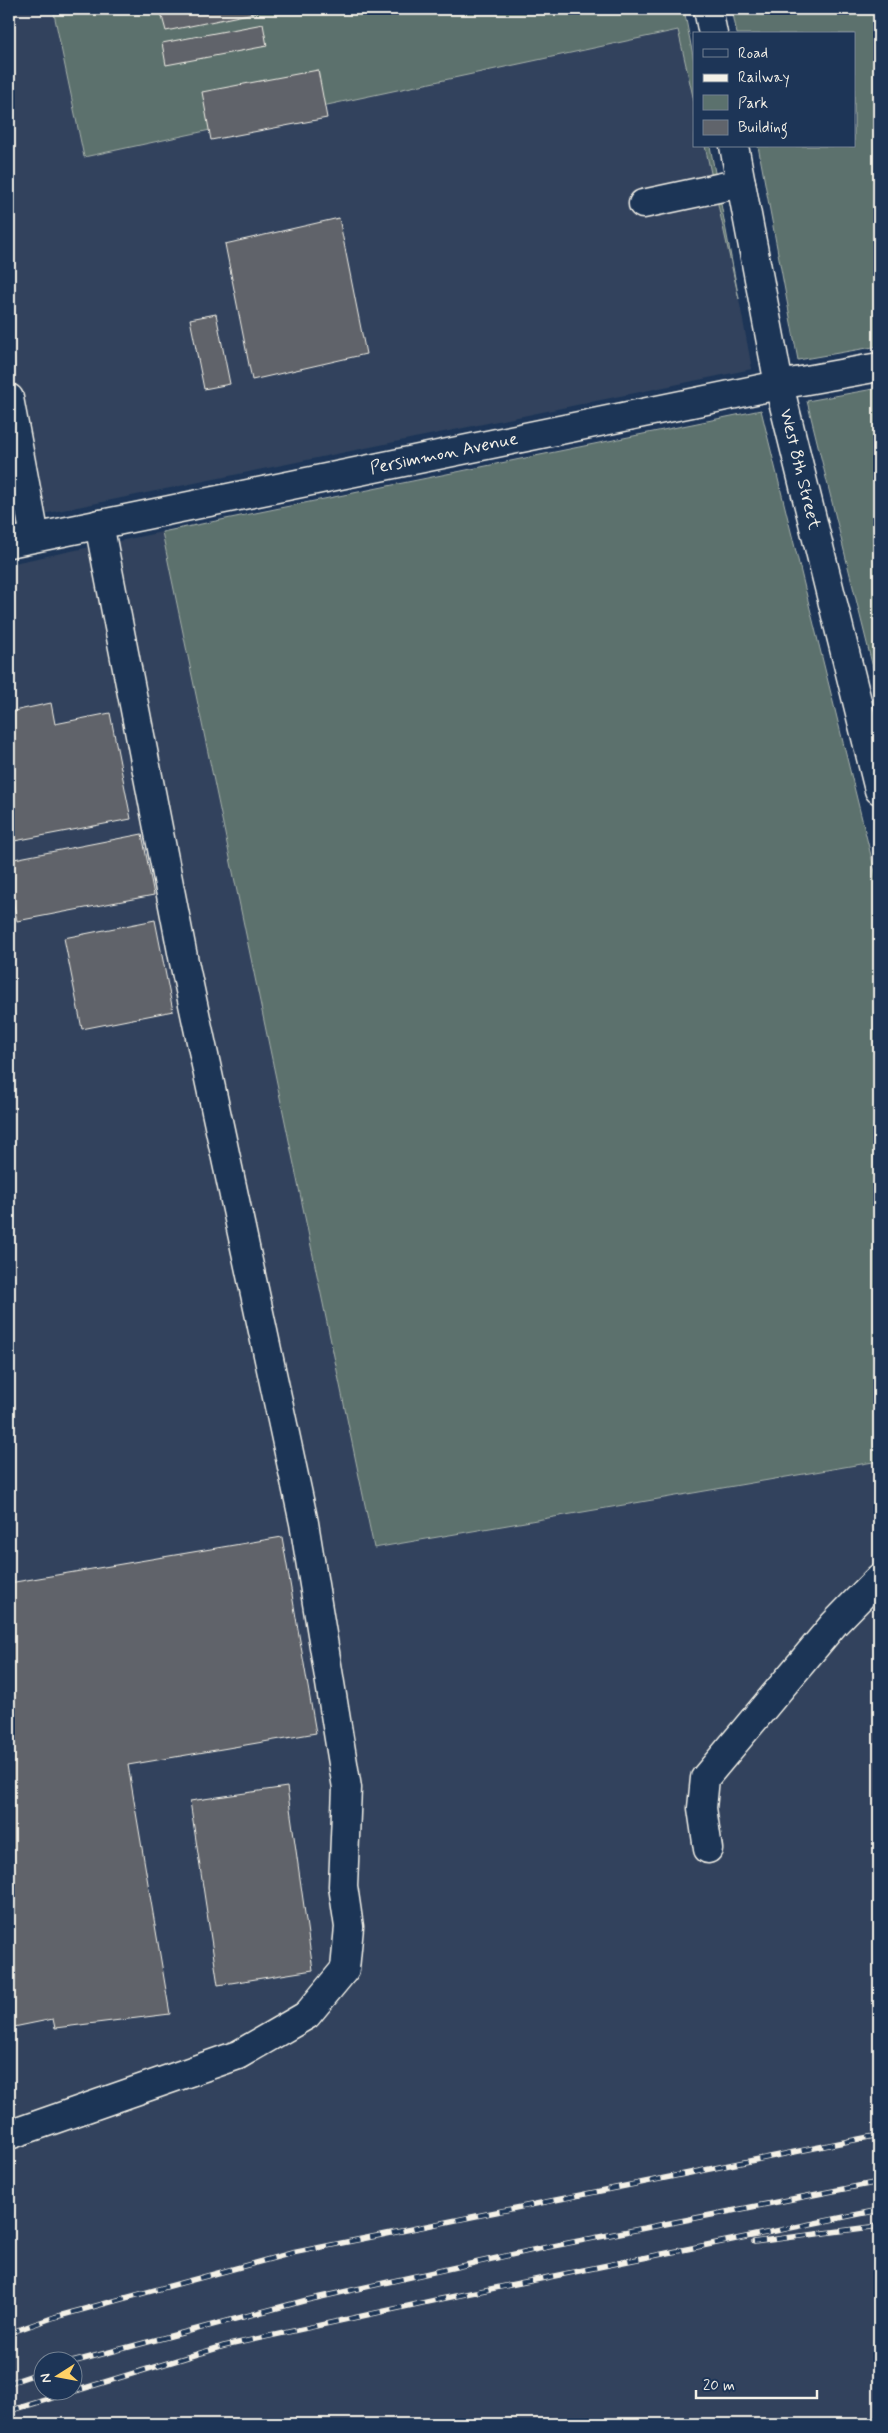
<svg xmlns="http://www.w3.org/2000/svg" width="888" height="2433" viewBox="0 0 888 2433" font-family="Mynerve,sans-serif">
  <rect width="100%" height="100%" fill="#1d3557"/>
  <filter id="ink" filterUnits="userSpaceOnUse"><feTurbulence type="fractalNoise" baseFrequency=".02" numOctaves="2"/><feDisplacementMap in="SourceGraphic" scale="10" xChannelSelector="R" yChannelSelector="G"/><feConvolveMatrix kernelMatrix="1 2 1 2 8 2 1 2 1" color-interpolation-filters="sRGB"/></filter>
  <g filter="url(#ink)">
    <!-- built -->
    <path fill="#31435d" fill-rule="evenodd" d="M9,9h44l31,148 594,-127 16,71v45h11l34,153 13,70 -743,152z
      M162,532l212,1016 505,-87v963h-870v-1860zM42,2360h30v30h-30z"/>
    <!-- green -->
    <path fill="#5b716d" stroke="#a8b1aa" d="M53,9h631l10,52v40l-16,-71 -594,127z
      M732,9h147v337l-81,14 -40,-214h96v-112h-117z
      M705,146h5l29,153z
      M879,388v304l-72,-291z
      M761,410l118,478v573l-505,87 -212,-1016z"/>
    <!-- building -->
    <path fill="#60646b" stroke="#f4f1e8" d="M160,9h113l-107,22z
      M263,24l4,22 -101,19 -4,-22z
      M318,70l9,48 -116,22 -9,-48z
      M339,218l27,136 -114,26 -27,-136z
      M216,314l14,70 -26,5 -14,-70z
      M51,703l4,21 55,-11 21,106 -122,23v-130z
      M142,834l12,61 -137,26 -8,-43v-18z
      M155,920l18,91 -91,18 -18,-91z
      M282,1537l34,196 -188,32 42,249 -115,14 -2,-9 -44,9v-445z
      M287,1787l26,183 -95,15 -28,-184z"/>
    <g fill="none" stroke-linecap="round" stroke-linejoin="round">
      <defs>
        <g id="minor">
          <path d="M708,9l5,25"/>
          <path id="s1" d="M734,146l45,239 100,405"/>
          <path d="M643,204l98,-21"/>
          <path d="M9,398l26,139"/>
          <path id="s2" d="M9,543l770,-158 100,-18"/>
          <path d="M708,1849l-6,-41 3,-30 129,-154 45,-46"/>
          <path d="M9,2135l229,-80 69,-40 38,-46 4,-42 -6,-41 4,-98 -43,-265 -120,-561 -85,-438"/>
        </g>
      </defs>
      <!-- minor casing -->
      <use href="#minor" stroke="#f4f1e8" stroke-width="31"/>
      <!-- minor -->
      <use href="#minor" stroke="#1d3557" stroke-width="28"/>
      <defs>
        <path id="rail" d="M754,2242l125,-16
          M9,2333l46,-16 237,-64 587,-118
          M72,2362l235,-62 226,-50 346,-68
          M9,2383l33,-11
          M9,2411l215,-65 212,-46 443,-90"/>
      </defs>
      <!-- rail casing -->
      <use href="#rail" stroke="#f4f1e8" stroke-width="5.5"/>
      <!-- rail -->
      <use href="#rail" stroke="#1d3557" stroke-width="4" stroke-dasharray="11" stroke-linecap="butt"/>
    </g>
  </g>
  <g text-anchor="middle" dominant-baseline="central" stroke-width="4.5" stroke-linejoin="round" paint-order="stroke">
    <!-- street labels -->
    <g font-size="18" fill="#f4f1e8" stroke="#1d3557">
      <text stroke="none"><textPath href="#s2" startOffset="444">Persimmon Avenue</textPath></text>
      <text stroke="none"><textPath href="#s1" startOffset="330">West 8th Street</textPath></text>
    </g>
  </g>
  <!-- margin -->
  <rect width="888" height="2433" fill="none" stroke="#1d3557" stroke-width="30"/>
  <rect x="15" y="15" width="858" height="2403" fill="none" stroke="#f4f1e8" stroke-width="2" filter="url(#ink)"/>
  <!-- legend -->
  <rect x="693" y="32" width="162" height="115" fill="#1d3557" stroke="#738091"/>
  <rect x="703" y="49" width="25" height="8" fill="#1d3557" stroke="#738091"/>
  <text x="738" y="58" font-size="15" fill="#f4f1e8">Road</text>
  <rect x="703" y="74" width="25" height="8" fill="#f4f1e8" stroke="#738091"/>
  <text x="738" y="82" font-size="15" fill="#f4f1e8">Railway</text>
  <rect x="703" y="95" width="25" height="15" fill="#5b716d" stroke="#738091"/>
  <text x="738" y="108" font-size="15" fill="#f4f1e8">Park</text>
  <rect x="703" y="120" width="25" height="15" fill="#60646b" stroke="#738091"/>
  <text x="738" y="132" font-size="15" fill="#f4f1e8">Building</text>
  <!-- north arrow -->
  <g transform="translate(58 2376) rotate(259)"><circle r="24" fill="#1d3557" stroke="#738091"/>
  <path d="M0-4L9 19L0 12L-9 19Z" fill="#ffd166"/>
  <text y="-8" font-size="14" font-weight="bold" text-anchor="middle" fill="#f4f1e8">N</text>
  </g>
  <!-- scale -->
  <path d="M696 2390v8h121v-8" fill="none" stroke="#f4f1e8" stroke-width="2.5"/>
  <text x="703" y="2390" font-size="15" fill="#f4f1e8" stroke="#1d3557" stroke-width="4" paint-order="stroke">20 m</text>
</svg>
